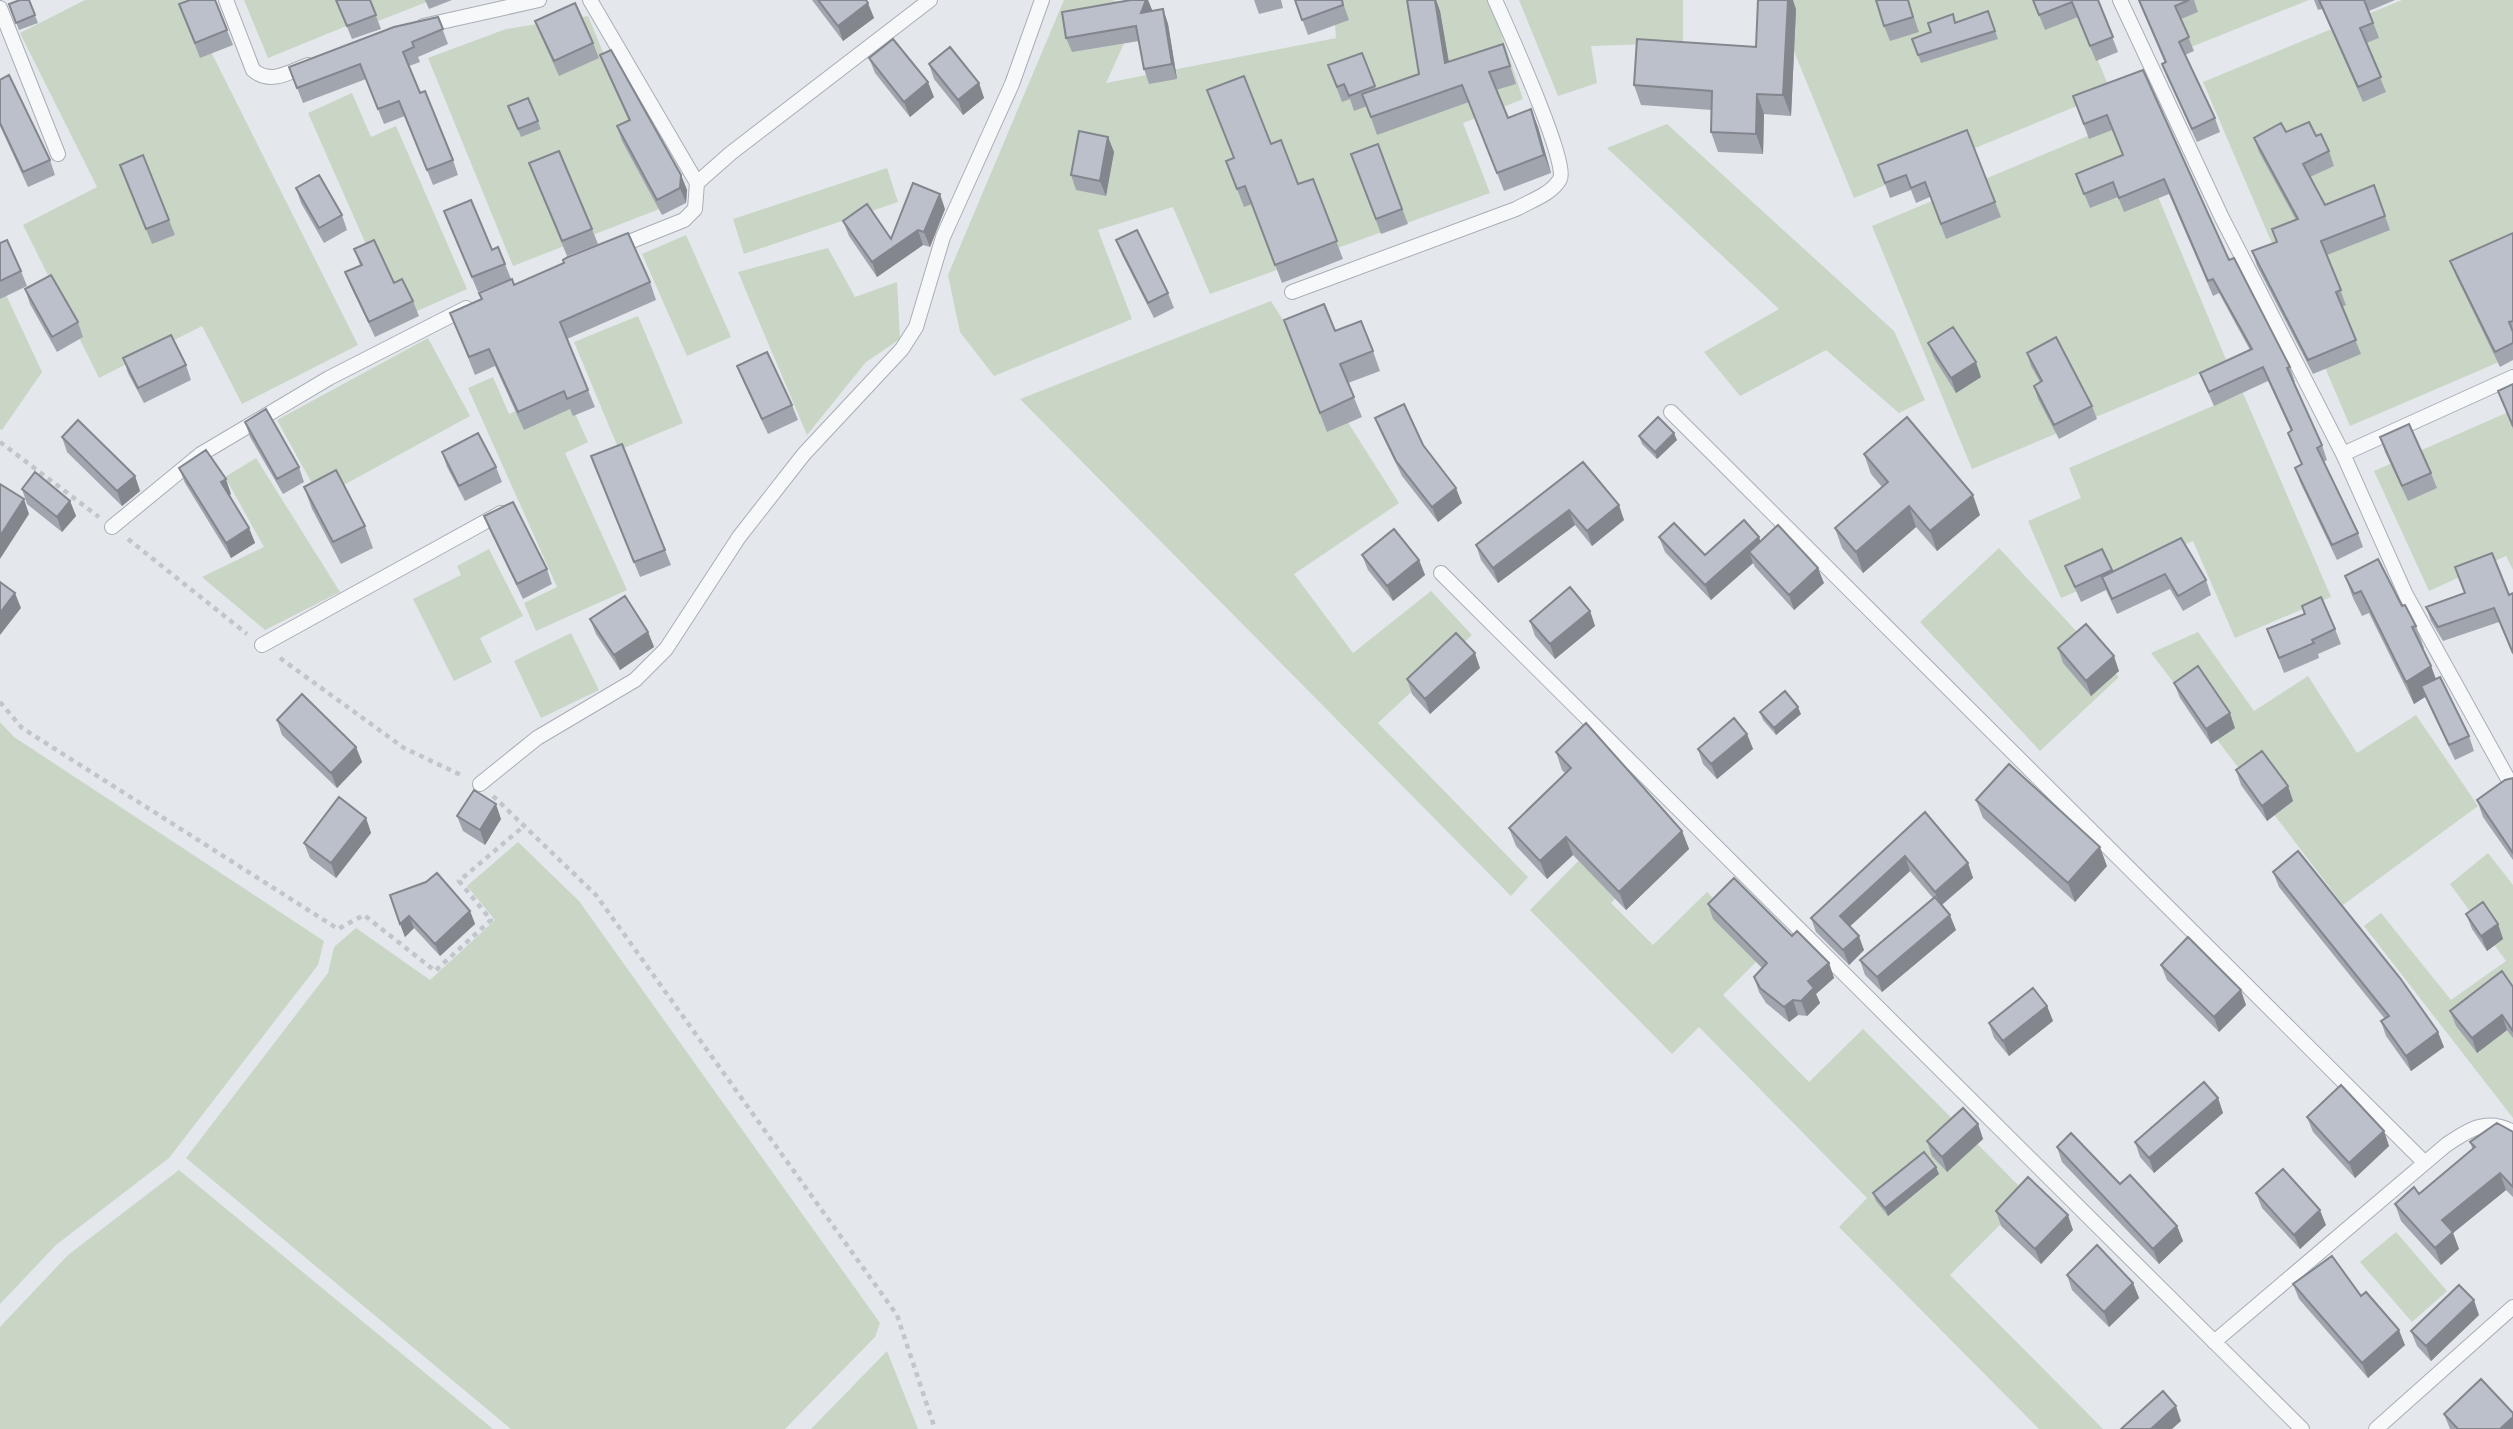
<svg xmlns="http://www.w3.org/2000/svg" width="2513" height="1429" viewBox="0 0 2513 1429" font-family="Arial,sans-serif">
  <rect width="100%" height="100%" fill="#e4e7ec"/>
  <!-- green -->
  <path fill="#c9d6c5" d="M85,0h100l173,345 -116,59 -40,-78 -103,52 -76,-153 74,-38 -77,-154z
    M244,0h95l10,25 -81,33z
    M364,0h68l-59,23z
    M1064,0h47l30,6 -35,77 230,-45 -3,-38h157l33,99 -60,24 27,70 -280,101 -37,-87 -75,23 34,89 -138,57 -34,-44 -12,-57z
    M1519,0h164v43l-92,3 6,37 -39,13z
    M1773,0h300l38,92 -257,106z
    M2159,0h150l-128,51z
    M2402,0h111v356l-163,70 -147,-344z
    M588,16l79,190 -154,60 -85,-208 78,-29z
    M352,93l19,44 25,-11 71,163 -68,30 -91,-206z
    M2126,120l101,242 -255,107 -100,-243z
    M1667,124l227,207 31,69 -26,13 -73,-63 -86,46 -36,-44 75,-43 -172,-161z
    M887,168l11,34 -154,52 -11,-35z
    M686,235l45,102 -44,19 -45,-102z
    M828,248l27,49 42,-15 3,57 -34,23 -59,73 -69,-163z
    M0,282l42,90 -40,58 -2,-1z
    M1271,301l128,202 -105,71 59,79 78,-62 41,44 -94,88 150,154 -17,19 -491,-497z
    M638,316l45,107 -64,27 -45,-108z
    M428,338l42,78 -150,82 -43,-78z
    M493,377l16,37 55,-25 24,53 -23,11 62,137 -91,41 -12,-28 33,-16 -89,-199z
    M2243,393l88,204 -96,41 -42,-97 -132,57 -33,-77 53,-23 -12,-30z
    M2513,410v160l-7,-14 -77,35 -55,-120z
    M256,458l84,134 -75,38 -63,-53 62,-30 -39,-70z
    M1999,548l120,129 -79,74 -120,-129z
    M489,549l34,67 -43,22 12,24 -38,19 -41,-82 48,-24 -4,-9z
    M2198,632l56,79 54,-35 49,77 59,-38 62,91 -135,99 -192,-252z
    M571,633l28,57 -58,28 -27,-57z
    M0,722l14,15 310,204 -6,24 -149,193 -113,87 -56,59z
    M1612,827l37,38 -38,38 42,42 54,-53 59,60 -43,43 86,87 54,-53 166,167 -79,79 153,154h-64l-200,-202 28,-29 -168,-171 -27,27 -142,-144z
    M518,842l61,59 301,422 -5,14 -90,92h-274l-325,-271 142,-185 6,-26 22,-19 74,52 65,-60 -28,-34z
    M2488,853l25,32v233l-149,-192 17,-13 70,87 55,-39 -56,-77z
    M179,1170l314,259h-493v-102l68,-72z
    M2396,1232l51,59 -35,31 -52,-60z
    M887,1351l31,78h-107z"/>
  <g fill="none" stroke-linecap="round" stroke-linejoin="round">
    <defs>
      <path id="service" d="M226,0l27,70c17,15 37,2 55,-5
        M590,0l107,183 34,-30 199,-153
        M2120,0l102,218 121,236 63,141 107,193
        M0,8l58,146
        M423,26l116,-26
        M614,248l70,-28 11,-11 2,-26
        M1292,292l224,-83c14,-8 36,-15 44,-30 9,-16 -54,-154 -65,-179
        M1671,412l753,750
        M2343,454l170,-77
        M112,527l89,-73 128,-76 137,-70
        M1441,573l861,856
        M262,645l239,-132
        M480,784l57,-46 98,-58 31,-31 73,-112 65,-83 98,-105 14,-22 27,-90 69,-153 30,-84
        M2214,1342l232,-197c22,-15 41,-28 67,-13
        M2376,1429l137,-122"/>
    </defs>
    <!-- service casing -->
    <use href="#service" stroke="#a9aeb7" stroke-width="16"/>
    <!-- path -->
    <path stroke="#c2c5cb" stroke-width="4.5" stroke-dasharray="5 5" stroke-linecap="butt" d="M0,442l99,75
      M128,539l119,95
      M280,658l124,90 59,28
      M0,702l22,26 316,201 26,-14 71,56 56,-51 -32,-39 65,-55
      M493,796l103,99 301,420 38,114"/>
    <!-- service -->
    <use href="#service" stroke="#f7f8fa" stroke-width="14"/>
  </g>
  <!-- wall -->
  <path fill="#a1a5ae" d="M29,0l9,23 -19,7 -10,-26z
    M336,0h34l11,29 -29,10z
    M425,0h27l-23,9z
    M812,0h54l8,18 -31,23z
    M1148,0l4,11 11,-2 5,15 9,55 -28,5 -5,-15 -5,-28 -67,11 -6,-14z
    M1254,0h27l2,8 -24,6z
    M1295,0h47l7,20 -41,15z
    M1407,0h29l4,11 9,51 54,-18 13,40 -20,6 12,28 23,-9 7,18 13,46 -47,18 -35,-89 -92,33 -10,-29 -13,5 -4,-12 -8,3 -14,-37 34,-12 14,36 43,-15z
    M1908,0l11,32 -29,9 -6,-15z
    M2033,0h65l20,52 -22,9 -18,-44 -33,13z
    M2138,0h56l4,12 -17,7 13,32 -9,4 30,63 5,14 -23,10 -30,-65 -5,-13 3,-1z
    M2314,0h81l-26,11 10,27 -13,5 20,49 -23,10 -41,-93 -4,1z
    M179,4l48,26 6,15 -33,13z
    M1796,9l-5,107 -27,-2 -1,40 -45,-2 -7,-20 1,-22 -71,-5 -7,-20 122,-38z
    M1988,11l10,28 -77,24 -9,-24z
    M438,17l10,27 -30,13 2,5 -11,4 11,27 33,67 5,15 -25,10 -28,-69 -21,8 -18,-45 -63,24 -14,-36z
    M535,21l58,22 6,15 -40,18 -18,-40z
    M600,55l81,120 6,15 -1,13 -24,12 -40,-74 -5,-15 12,-5 -23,-51z
    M869,58l65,39 -24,20 -35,-44z
    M929,64l50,19 5,15 -21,17 -29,-36z
    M2143,70l86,190 61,107 5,15h-2l29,63 5,15 -4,2 35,71 5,14 -26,13 -37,-78 -5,-14 6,-4 -13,-31 3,-2 -23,-50 -54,25 -8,-18 -6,-15 50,-23 -31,-57 -6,3 -44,-102 -45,18 -6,-15 -28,11 -14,-34 47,-19 -11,-25 -23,9 -16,-43z
    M0,80l50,80 5,15 -27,12 -28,-61z
    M528,98l13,31 -20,8 -13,-31z
    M1967,130l34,87 -55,22 -16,-42 -14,6 -5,-13 -21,8 -12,-33z
    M2286,132l30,4 13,15 5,15 -24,11 15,28 49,-20 16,45 -63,25 19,50 -4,2 19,47 -48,20 -56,-108 -5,-15 24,-9 -4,-13 24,-9 -37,-68 -5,-14z
    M1108,137l6,15 -8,44 -30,-6 -5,-15z
    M1271,144l27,40 15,-5 30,80 -61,24 -30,-79 -8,3 -18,-46z
    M1378,144l30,80 -27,10 -30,-80z
    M529,163l63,66 6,15 -31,12z
    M120,165l49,55 6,15 -23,9z
    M296,188l46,27 5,15 -23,13 -23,-40z
    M945,209l-15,38 -7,-2 -46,32 -28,-41 -6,-15 48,18z
    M444,211l61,53 6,15 -33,13z
    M2513,233v127l-13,7 -44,-91 -6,-15z
    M1116,240l52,53 6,15 -20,10 -32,-63z
    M0,243l21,28 6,15 -27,13z
    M354,249l59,52 6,15 -44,21 -24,-50 -6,-15 15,-7z
    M650,282l6,18 -89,39 28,68 -22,9 -3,-7 -46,21 -29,-64 -20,9 -25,-62 64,-28z
    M25,289l53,33 5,15 -26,15 -27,-48z
    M1335,331l38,20 7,20 -32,12 14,34 -35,15 -36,-92z
    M1928,343l53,34 -25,16 -22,-35z
    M2027,353l65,53 5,13 -38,20 -21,-40 -4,-13 6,-4 -9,-16z
    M123,358l63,7 5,15 -47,23 -16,-30z
    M737,366l55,39 6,15 -30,14 -25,-53z
    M2513,384v45l-15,-38z
    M1375,418l48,27 39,58 -24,19 -36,-46 -21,-43z
    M245,422l54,45 5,15 -21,12 -33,-57z
    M1639,436l38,4 -20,19 -15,-15z
    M62,437l73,39 5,15 -18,15 -55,-54z
    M2380,437l51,36 6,15 -29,13 -23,-49z
    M442,452l54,15 6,15 -37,19 -18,-34z
    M1864,454l116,61 -43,36 -21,-24 -53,46 -21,-25 -7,-20 47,-41 -11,-13z
    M591,456l74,94 6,15 -31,12z
    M1583,462l41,58 -32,26 -17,-21 -77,58 -17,-23 -5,-15z
    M179,468l52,26 -2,2 20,32 6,15 -24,15 -46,-75z
    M304,487l61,39 8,22 -32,16 -29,-55z
    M22,489l48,12 6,15 -14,16 -35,-28z
    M484,516l63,53 5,15 -29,15 -33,-68z
    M1659,537l46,18 56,-14 63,42 -30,27 -39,-43 -2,-4 -42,37 -46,-48z
    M2181,538l25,42 5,15 -28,16 -13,-22 -53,25 -11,-24 -25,12 -16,-36 37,-17 11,23z
    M1362,555l57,5 6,15 -32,26 -25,-31z
    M2345,576l57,30 14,20 8,22h-1l8,18 5,13 33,57 5,15 -19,9 -30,-63 -11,7 -45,-91 -7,3 -9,-18z
    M2513,593v62l-14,-33 -56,19 -12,-20 -5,-14 83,-12z
    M2302,606l33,23 6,15 -23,10 1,4 -35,15 -17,-44 37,-15z
    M1590,611l5,15 -40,33 -20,-23 -5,-15z
    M590,619l58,13 6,15 -34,23 -24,-36z
    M2058,648l61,23 -28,25 -28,-33z
    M1480,668l-50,46 -18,-20 -5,-15z
    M2174,683l61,45 -24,16 -31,-46z
    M1760,712l41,2 -25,21 -13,-15z
    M277,720l79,27 6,15 -25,26 -55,-53z
    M1747,734l6,15 -36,30 -14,-15 -5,-15z
    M1556,752l126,79 7,18 -63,61 -53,-55 -26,24 -31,-33 -7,-18 56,-55 -3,-3z
    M2236,770l52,16 5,15 -26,20 -26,-36z
    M2513,778v82l-30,-43 -6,-17z
    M1976,800l131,66 -32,36 -92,-84z
    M1925,812l43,51 5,15 -31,27 14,25 -74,62 -17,-17 -5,-15 73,-62 -23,-27 -60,55 14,24 -15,15 -33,-33 -5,-14z
    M457,816l44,3 -16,26 -22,-14z
    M366,818l5,15 -35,45 -26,-20 -6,-15z
    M2273,872l171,175 -33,24 -25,-35 -5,-15 4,-2 -106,-132z
    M390,895l80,16 5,13 -35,32 -26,-28 -9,9z
    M1708,904l84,32 37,27 5,15 -18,16 4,9 -13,13 -9,-1 -9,7 -23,-19 -7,-11 -5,-15 8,-9 -49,-49z
    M2466,914l32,10 5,15 -16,12 -15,-22z
    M2161,965l85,40 -27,27 -52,-52z
    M2513,987v51l-6,-8 -30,23 -21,-27 -6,-15z
    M2047,1006l6,15 -44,35 -15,-18 -5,-15z
    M2218,1098l5,15 -69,60 -14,-16 -5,-15z
    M2307,1117l77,14 5,15 -34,32 -42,-46z
    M1978,1124l5,15 -36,33 -15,-16 -5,-15z
    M2513,1132v65l-7,-7 -53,43 6,16 -18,16 -40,-44 -6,-17 24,-10 54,-44 -3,-8z
    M2057,1147l63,37 57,42 6,15 -24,23 -97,-102z
    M1939,1174l-51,42 -12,-15 -3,-8z
    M2256,1193l70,32 -26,24 -38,-41z
    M1996,1211l77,19 -32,34 -40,-38z
    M2067,1275l66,8 6,15 -30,29 -37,-37z
    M2293,1284l68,12 44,49 -37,33 -69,-79z
    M2479,1315l-48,46 -14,-15 -6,-15z
    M2444,1414l69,15h-63z"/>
  <!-- shaded-wall -->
  <path fill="#83868d" d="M1146,0h2l5,12 -12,1z
    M1435,0h1l4,11 12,70 -7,-18z
    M1788,0h5l3,9 -5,107 -8,-21z
    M868,3l6,15 -31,23 -5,-15z
    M1163,9l5,15 9,55 -5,-15z
    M928,82l6,15 -24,20 -6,-15z
    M979,83l5,15 -21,17 -5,-15z
    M1757,94l7,20 -1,40 -7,-20z
    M1531,109l7,18 13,46 -7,-18z
    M1108,137l6,15 -8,44 -6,-15z
    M681,175l6,15 -1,13 -6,-15z
    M940,194l5,15 -15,38 -6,-15z
    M918,230l5,15 -46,32 -5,-15z
    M1976,362l5,15 -25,16 -5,-15z
    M1674,433l3,7 -20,19 -2,-7z
    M135,476l5,15 -18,15 -5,-15z
    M226,479l5,15 -5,3 -5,-15z
    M1456,488l6,15 -24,19 -6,-15z
    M1973,495l7,20 -43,36 -7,-20z
    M24,499l5,15 -29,45v-23z
    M70,501l6,15 -14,16 -5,-15z
    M1619,505l5,15 -32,26 -5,-15z
    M1909,506l7,21 -53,46 -7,-21z
    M1569,510l6,15 -77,58 -5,-15z
    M249,528l6,15 -24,15 -5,-15z
    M1759,537l6,15h-16l4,11 -42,37 -6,-15z
    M1419,560l6,15 -32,26 -6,-15z
    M1818,568l6,15 -30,27 -5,-15z
    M15,593l6,15 -21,27v-22z
    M1590,611l5,15 -40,33 -5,-15z
    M648,632l6,15 -34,23 -6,-15z
    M1475,653l5,15 -50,46 -5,-15z
    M2114,656l5,15 -28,25 -5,-15z
    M2431,666l8,22 -18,-2 4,11 -11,7 -8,-22z
    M1798,707l3,7 -25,21 -2,-7z
    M2230,713l5,15 -24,16 -5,-15z
    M1747,734l6,15 -36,30 -6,-15z
    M356,747l6,15 -25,26 -6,-15z
    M2288,786l5,15 -26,20 -5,-15z
    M496,804l5,15 -16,26 -5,-15z
    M366,818l5,15 -35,45 -5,-15z
    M1682,831l7,18 -63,61 -7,-18z
    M1566,837l7,18 -26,24 -7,-18z
    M2100,847l7,19 -32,36 -7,-19z
    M1905,856l5,15 -65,60 -5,-15z
    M1968,863l5,15 -33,28 -5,-14z
    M470,911l5,13 -35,32 -5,-12z
    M1950,915l6,15 -74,62 -5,-15z
    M409,916l5,12 -9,9 -5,-13z
    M2498,924l5,15 -16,12 -6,-15z
    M1859,936l5,14 -15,15 -6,-15z
    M1829,963l5,15 -18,16 4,9 -13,13 -6,-15 7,-20z
    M2241,990l5,15 -27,27 -5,-15z
    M1793,1000l5,15 -9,7 -5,-15z
    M2047,1006l6,15 -44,35 -6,-15z
    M2502,1015l5,15 -30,23 -5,-15z
    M2438,1032l6,15 -33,24 -5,-15z
    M2218,1098l5,15 -69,60 -5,-15z
    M1978,1124l5,15 -36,33 -5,-15z
    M2384,1131l5,15 -34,32 -6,-15z
    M1936,1167l3,7 -51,42 -3,-8z
    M2500,1173l6,17 -53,43 6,16 -18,16 -6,-17 7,-28z
    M2320,1210l6,15 -26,24 -6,-14z
    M2068,1215l5,15 -32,34 -6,-15z
    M2177,1226l6,15 -24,23 -6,-15z
    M2133,1283l6,15 -30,29 -5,-15z
    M2474,1300l5,15 -48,46 -5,-15z
    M2399,1330l6,15 -37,33 -6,-15z
    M2176,1406l5,15 -9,8h-21z
    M2513,1417v12h-13z"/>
  <!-- building -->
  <path fill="#bbc0ca" stroke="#83868d" stroke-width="2" d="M20,0h9l6,15 -19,8 -7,-19z
    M190,0h25l12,30 -32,13 -16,-39z
    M336,0h34l6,15 -29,11z
    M818,0h48l2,3 -30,23z
    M1131,0h15l-5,13 22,-4 9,55 -28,5 -8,-43 -70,12 -4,-26z
    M1295,0h47l1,5 -41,15z
    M1407,0h28l10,63 58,-19 7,22 -21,6 19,46 23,-9 13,46 -47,18 -35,-88 -91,32 -9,-23 57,-20z
    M1758,0h30l-5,95 -26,-1 -1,40 -45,-2 1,-41 -78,-6 3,-46 119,8z
    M1876,0h32l5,17 -29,9z
    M2033,0h65l15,37 -23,9 -18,-44 -33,13z
    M2139,0h50l-14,6 14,31 -10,5 36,76 -23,11 -30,-65 4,-2z
    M2319,0h45l9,23 -13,5 21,49 -23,10z
    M575,3l18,40 -39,18 -19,-40z
    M1988,11l7,20 -77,24 -6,-16 19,-7 -3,-9 25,-9 2,9z
    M438,17l5,12 -31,13 2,5 -11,5 17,41 5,-2 28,69 -26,10 -28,-69 -21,8 -18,-45 -63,24 -8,-21 105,-40z
    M893,39l35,43 -24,20 -35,-44z
    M950,47l29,36 -21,17 -29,-36z
    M611,50l70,125 -1,13 -23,12 -40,-74 13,-6 -30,-65z
    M1362,53l13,33 -26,10 -5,-12 -7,3 -9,-22z
    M2143,70l86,190 5,-2 56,109 -3,1 35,77 -5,3 41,85 -26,12 -37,-77 7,-4 -14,-31 4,-3 -29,-63 -54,25 -9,-19 52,-24 -39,-70 -5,2 -44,-102 -45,19 -6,-16 -29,12 -8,-20 47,-19 -16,-40 -23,9 -11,-28z
    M9,75l41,85 -27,12 -23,-49v-43z
    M1244,76l27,68 10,-4 17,44 15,-5 24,62 -62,24 -30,-79 -8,3 -11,-28 8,-3 -27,-68z
    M528,98l10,23 -20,8 -10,-23z
    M2309,122l7,14 5,-2 8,17 -26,13 22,41 49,-20 11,31 -64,25 20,49 -5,2 20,48 -48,20 -56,-109 25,-9 -5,-13 26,-10 -44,-81 27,-15 5,9z
    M1967,130l28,72 -54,22 -16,-42 -14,6 -5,-13 -21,8 -7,-18z
    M1079,131l29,6 -8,44 -29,-6z
    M1378,144l24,65 -26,10 -25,-65z
    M559,151l33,78 -30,12 -33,-78z
    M143,155l26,65 -23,9 -26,-64z
    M319,175l23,40 -23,13 -23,-40z
    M913,183l27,11 -16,38 -6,-2 -46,32 -29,-41 24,-17 24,35z
    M471,200l21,50 6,-3 7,17 -33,13 -28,-66z
    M1137,230l31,63 -20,10 -32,-63z
    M628,233l22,49 -90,40 28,68 -21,9 -3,-8 -46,21 -29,-63 -20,8 -19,-44 32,-14 -3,-6 33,-14 2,6 50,-22 -1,-3 5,-3z
    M2513,233v88l-4,1 4,10v11l-18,9 -45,-91z
    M7,240l14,31 -21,10v-38z
    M374,240l20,43 8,-4 11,22 -44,21 -24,-50 17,-7 -8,-16z
    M51,275l27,47 -26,15 -27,-48z
    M1324,304l11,27 26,-10 12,30 -33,13 14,33 -34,16 -36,-93z
    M1953,327l23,35 -25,16 -23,-35z
    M171,335l15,30 -48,23 -15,-30z
    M2056,337l36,69 -38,19 -20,-39 8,-5 -15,-28z
    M767,352l25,53 -30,14 -25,-53z
    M2513,384v42l-15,-35z
    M1404,404l19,41 33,43 -24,19 -36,-46 -21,-43z
    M266,409l33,58 -22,12 -32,-57z
    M1658,417l16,16 -19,19 -16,-16z
    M1907,417l66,78 -43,36 -21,-25 -53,46 -21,-24 53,-46 -24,-28z
    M78,420l57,56 -18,15 -55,-54z
    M2409,424l22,49 -29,13 -22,-49z
    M478,433l18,34 -37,19 -17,-34z
    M622,444l43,106 -31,12 -43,-106z
    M206,450l20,29 -5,3 28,46 -23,15 -47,-75z
    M1583,462l36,43 -32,26 -18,-21 -76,58 -17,-23z
    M336,470l29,56 -32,16 -29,-55z
    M35,472l35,29 -13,16 -35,-28z
    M0,484l24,15 -24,37z
    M513,502l34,67 -30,15 -33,-68z
    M1744,520l15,17 -54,48 -46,-48 15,-14 31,32z
    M1778,525l40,43 -29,27 -40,-43z
    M1394,529l25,31 -32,26 -25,-31z
    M2181,538l25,42 -28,16 -13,-22 -53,25 -10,-22z
    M2102,549l10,21 -37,17 -10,-21z
    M2492,553l17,42 4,-2v60l-19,-45 -56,19 -12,-20 39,-14 -10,-26z
    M2378,559l24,47 3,-1 11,21 -4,1 19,39 -25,16 -45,-91 -7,3 -9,-18z
    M0,582l15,11 -15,20z
    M1570,587l20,24 -40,33 -20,-23z
    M625,596l23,36 -34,23 -24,-36z
    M2321,597l14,32 -23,11 2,3 -35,15 -12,-29 38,-15 -3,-8z
    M2086,624l28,32 -28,25 -28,-33z
    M1456,633l19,20 -50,46 -18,-20z
    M2198,666l32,47 -24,16 -32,-46z
    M2440,677l29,59 -20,9 -28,-59z
    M1785,691l13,16 -24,21 -14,-16z
    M302,694l54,53 -25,26 -54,-53z
    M1734,718l13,16 -36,30 -13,-15z
    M1586,723l96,108 -63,61 -53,-55 -26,24 -31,-33 62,-60 -15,-16z
    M2262,751l26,35 -26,20 -26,-36z
    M2009,764l91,83 -32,36 -92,-83z
    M2513,778v75l-36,-53 28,-20z
    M474,790l22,14 -16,26 -23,-14z
    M339,797l27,21 -35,45 -27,-20z
    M1925,812l43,51 -33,29 -30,-36 -65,60 19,20 -16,14 -32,-32z
    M2298,851l102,127 38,54 -32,24 -25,-35 8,-5 -116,-144z
    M437,873l33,38 -35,33 -26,-28 -9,8 -10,-29 36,-13z
    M1734,878l58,58 5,-5 32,32 -21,18 6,7 -13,13 -8,-1 -9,7 -24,-19 -6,-11 13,-14 -59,-59z
    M1935,897l15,18 -73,62 -17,-17z
    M2483,902l15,22 -17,12 -15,-22z
    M2188,937l53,53 -27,27 -53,-52z
    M2502,971l11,16v44l-11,-16 -30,23 -22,-27z
    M2033,988l14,18 -44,35 -14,-18z
    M2204,1082l14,16 -69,60 -14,-16z
    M2341,1085l43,46 -35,32 -42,-46z
    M1963,1108l15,16 -36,33 -15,-16z
    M2497,1123l16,9v55l-13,-14 -58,47 11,12 -18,16 -40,-44 19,-17 5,7 56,-47 -5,-5z
    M2071,1133l49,51 10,-9 47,51 -24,23 -96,-102z
    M1924,1152l12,15 -51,41 -12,-15z
    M2283,1169l37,41 -26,25 -38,-42z
    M2028,1177l40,38 -33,34 -39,-38z
    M2097,1245l36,38 -29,29 -37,-37z
    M2332,1256l29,40 5,-4 33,38 -37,33 -69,-79z
    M2459,1285l15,15 -48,46 -15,-15z
    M2481,1379l32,34v4l-13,12h-42l-14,-15z
    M2163,1391l13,15 -25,23h-30z"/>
</svg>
